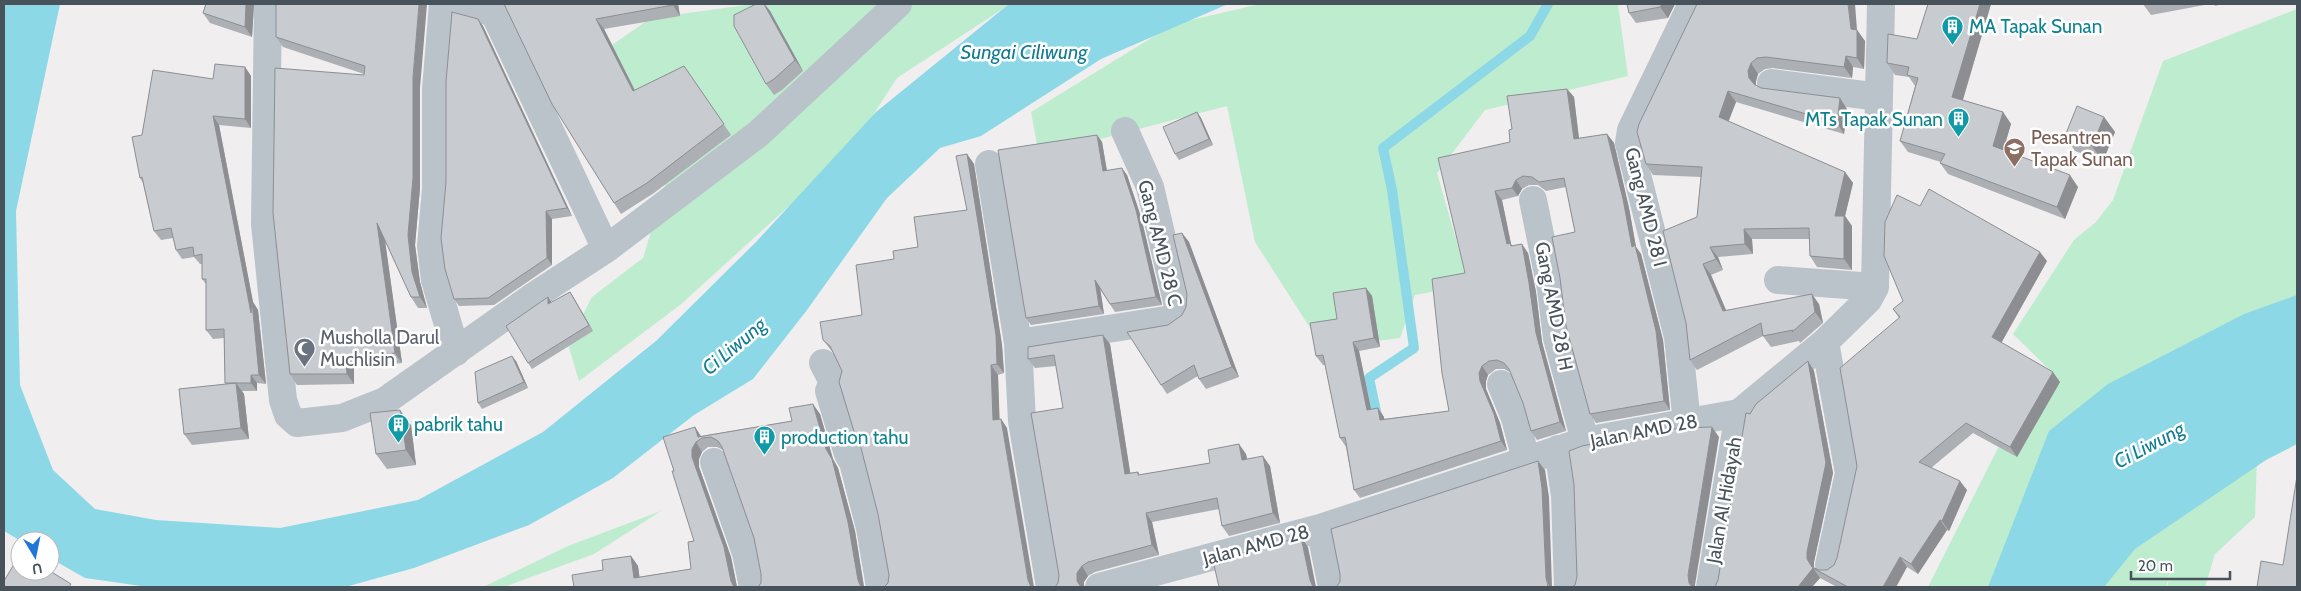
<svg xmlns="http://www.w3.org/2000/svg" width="2301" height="591" viewBox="0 0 2301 591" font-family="Cabin,sans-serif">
  <rect width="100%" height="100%" fill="#f0eeee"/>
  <!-- green -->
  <path fill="#beecce" d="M754,4h256l-113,74 -33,51 -44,49 -140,127 -101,76 -11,-37 24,-47 51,-39 22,-72 -66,-132 52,-36z
    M1260,4h358l10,72 -143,34 -48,63 32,112 -54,10 -15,43 -77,10 -68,-106 -28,-136 -188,49 -8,-43 143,-88z
    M2297,9v352l-295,226h-74l69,-137 59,-74 -43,-42 61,-94 22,-18 17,-22 50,-139z
    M2257,456l-2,61 -40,37 -10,33h-38l5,-20 -6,20h-65l16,-39z
    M661,511l-67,43 -90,33h-21l85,-41z"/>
  <!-- water -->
  <path fill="#8dd8e7" d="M4,4h56l-44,207 4,174 33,85 42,39 61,11 124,8 138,-28 125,-68 113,-91 100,-99 120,-130 133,-108h219l-127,55 -120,77 -41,12 -53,50 -80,112 -54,69 -59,36 -81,63 -84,47 -115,43 -69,19h-197l-63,-9 -35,-20v-17h-29l-17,-10z
    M2297,295v149l-31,16 -131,89 -31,38h-116l61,-156 59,-47 136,-70z"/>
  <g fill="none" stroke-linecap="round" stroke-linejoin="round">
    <!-- stream -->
    <path stroke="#8dd8e7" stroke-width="10" d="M1377,416l-8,-38 45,-30 -22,-158 -9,-42 147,-112 18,-32"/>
    <!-- minor -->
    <path stroke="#bac3ca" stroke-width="28" d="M268,4l-3,220 18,176 5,15 9,8 45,-5 43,-17 149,-105 72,-47 152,-115 140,-130
      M443,4l-7,85v100l-5,57 4,34 21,72
      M460,4l31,8 5,5 110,232
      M1771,83l108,14
      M989,164l29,179 4,78 28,166
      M1533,200l18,89 6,49 28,103
      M1778,280l97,7
      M1825,342l24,131 -20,92
      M1018,343l154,-24 5,-5 1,-8 -28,-119 -25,-56
      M823,363l10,19 -4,9 19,63 5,8 17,66 10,59
      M1501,384l14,34 11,41
      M1687,423l-9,-86 -49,-194 2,-13 61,-126
      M1558,449l7,47 3,91
      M714,462l32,91 7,34
      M1320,528l12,59
      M1099,587l221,-59 265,-87 154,-28 86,-71 43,-42 7,-13 6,-283
      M1710,587l29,-174"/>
  </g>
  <!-- wall -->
  <path fill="#acafb3" d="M193,4h61l-2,33 -42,-14 -7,-10 2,-8z
    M276,4l144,84v100l-5,57 5,37 7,26h-9l-7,-11 -26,-56 17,122 -48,5v16l-57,1 -7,-11 74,-300 -81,-27 -7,-10z
    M504,4h174l2,12 -76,13 31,61 49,-24 47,69 -77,58 -33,21 -7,-11z
    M756,4h9l5,7 33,60 -21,19 -8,5 -8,-11z
    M1627,4h48l-7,14 -32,5 -7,-10z
    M1697,4l160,26 8,11 -1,28 -11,-2 -1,11 -79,-10 -8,1 -7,5 -2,7v4l5,3 86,21 -3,25 -108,-32 -8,20 117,50 8,11 -8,33 7,10v44l-35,-3 -7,-11 -1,-17h-57l1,15 -35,3 5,13 -12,5 15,35 93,-6 4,19 -23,20 -1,-2 -28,6 -8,-11 -66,34 -7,-10 7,-143 4,-40 -48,-2 -7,-11z
    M1928,4h63l-28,96 40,12 8,12 -8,26 75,37 -13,32 -117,-45 -8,-11 1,-1 -33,-10 -8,-11 15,-55 -6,-9 -14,-2 -8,-12 30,-24z
    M2143,4h67l-59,11z
    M2214,4h9l-8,2z
    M478,19l5,7 89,190 -20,3v46l-58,40 -35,1 -5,-7z
    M245,67l6,9v52l-32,-3 34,177 5,8 8,74 -9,-1v8h-15l2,3 5,45 -57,6 -8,-11 42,-50 -1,-1 -1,-45 -11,1 -7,-9v-46l-4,-5v-15h-2l-6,-7 -12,2 -6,-9 -3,-12 -12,2 -7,-9 -11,-48 -3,-5 2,-43 71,-56z
    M1567,89l7,8 5,41 28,-4 7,9 15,65 7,39 5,7 22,86 7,70 -74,13 -6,-9 -15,-182 -9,-45 -20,4 -8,-6h-9l-7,4 -4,7 -16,4 9,44 1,2 16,7 8,39 6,50 24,89 -29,9 -6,-9 -8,-28 -13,-31 -6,-3h-8l-8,6 -2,6v8l14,34 7,27 -147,48 -6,-8 -8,-43 -6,-9 -15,-73h-2l-7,-9 21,-37 29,-31 6,8 8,51 -21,4 12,58 7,-1 6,9v2l65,-8 16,-138 45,-131 2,-13z
    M1197,112l4,6 12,27 -34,15 -4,-6z
    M2104,117l11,15 -12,29 -28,-10 -10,-15z
    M1097,135l5,7 5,28 20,5 14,42 21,88 -47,7 -15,-23 4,25 -73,11 -5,-7z
    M967,154l7,10 28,181 2,28 -6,2 1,44h2l6,9 -119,155 1,-8 -11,-61 -36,-143 -9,-19 -3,-3 -7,-9 39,-25 32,-56 24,-12 49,-37z
    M1182,233l7,9 50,135 -33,12 -7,-10 -1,-3 -31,18 -6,-9 7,-60 14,-10 4,-8 1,-13z
    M2047,261l-46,82 59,39 -43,75 -44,-24 -42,35 36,22 -18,41 -2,-1 -29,44 -11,-7 -11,20h-59l-17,-9 -8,9h-97l3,-7 32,-166 58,-53 6,10 19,102 -19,89v6l5,2h8l7,-5 3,-7 62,-240 -6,-9z
    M570,292l23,39 -61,38 -4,-6 24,-61z
    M1110,344l20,129 8,-1 2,3 70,-12 36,-9 1,5 23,7 10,57 -51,13 -7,-10 -3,-17 -67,13 7,33 -64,17 -7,4 -4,6v5h-29l3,-4 1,-8 4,-167 -7,-42 -21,2 -7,-9z
    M516,361l12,27 -46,21 -4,-6z
    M820,414l13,45 5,9 17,63 9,56h-106l3,-4v-9l-7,-36 -31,-88 -6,-3h-9l-6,5 -3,7v8l32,90 6,30h-163l29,-17 28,-14 7,10 1,11 52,-8 3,-28 1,-114 6,9 91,-15z
    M411,425l5,40 -29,4 -11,-15z"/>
  <!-- shaded-wall -->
  <path fill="#8c8e92" d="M246,4h8l-2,33 -7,-10z
    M419,4h8l-7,84v100l-5,57 5,37 7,26 -7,-11 -8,-25 -4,-37 5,-158z
    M673,4h5l2,12 -7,-11z
    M764,4l6,7 33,60 -8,-11z
    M1662,4h13l-7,14 -8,-11z
    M1848,4h7l2,26 8,11 -1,28 -7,-11 -6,-29z
    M1980,4h11l-31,105 -8,-12z
    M478,19l5,7 89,190 -5,-8z
    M596,19l8,10 36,72 -7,-10z
    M1846,56l7,11 -1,11 -8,-11z
    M1751,63l7,11 -2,7v8l-7,-11 -1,-7z
    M245,67l6,9v52l-6,-9z
    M1567,89l7,8 6,51 -6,-9z
    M1728,91l8,11 -10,26 -7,-11z
    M1840,98l7,11 -3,25 -7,-11z
    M1197,112l4,6 12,27 -4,-6z
    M2003,112l8,12 -10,34 -8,-12z
    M213,116l6,9 34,177 5,8 8,74 -7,-9 -8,-62z
    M2104,117l11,15 -12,29 -11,-15z
    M1607,134l7,9 15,65 7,39 5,7 22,86 7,70 -6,-9z
    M1097,135l5,7 6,36 -5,-7z
    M967,154l7,10 28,181 2,28 -7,-9z
    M1122,168l5,7 14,42 21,88 -6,-8z
    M1845,172l8,11 -8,33 7,10v44l-8,-11 -9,-43z
    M2070,175l8,12 -13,32 -8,-12z
    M1516,180l6,9 -4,7 -6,-8z
    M1495,191l7,9 9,44 6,8 -10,-8z
    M546,211l6,8v46l-5,-7z
    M377,223l7,10 18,130 -7,-10z
    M1744,229l8,10 1,15 -8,-10z
    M1182,233l7,9 50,135 -7,-10z
    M1522,244l6,9 8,39 6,50 24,89 -6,-9 -24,-89z
    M1710,247l8,10 5,13 -7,-11z
    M2040,252l7,9 -48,86 -7,-10z
    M1703,264l8,11 20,47 -8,-11z
    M1095,280l5,7 4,27 -5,-8z
    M1366,288l6,8 8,51 -6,-9z
    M570,292l4,6 19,33 -4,-6z
    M1812,294l7,10 4,19 -8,-11z
    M548,297l4,6 -4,1z
    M1103,335l7,9 22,140 -7,-10z
    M1353,342l6,9 14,68 -6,-9z
    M512,356l4,5 12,27 -4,-6z
    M346,358l8,10v16l-7,-10z
    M1808,361l6,10 19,102 -19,89v7l-1,-1 7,10 -8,9h-14z
    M991,365l7,10 2,55 -7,-10z
    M1482,366l6,9 -2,6v8l14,34 7,27 -6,-9 -21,-60 -1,-8z
    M2053,372l7,10 -43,75 -7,-10z
    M251,375l6,8v8l-6,-8z
    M236,383l8,11 5,45 -8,-11z
    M813,404l7,10 13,45 5,9 17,63 9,56h-3l-3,-7 -32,-131z
    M1378,408l6,9 2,12 -6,-9z
    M400,410l11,15 5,40 -10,-15z
    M1001,419l6,9 27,159h-3l-3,-7z
    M695,427l6,10 1,1 -4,-1z
    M1712,427l7,10 -24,148v2h-3l-3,-4 -1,-8z
    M696,442l6,10 -3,7v8l32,90 6,30h-3l-3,-6 -39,-124v-8z
    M1239,444l7,10 3,15 -7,-9z
    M1263,456l7,10 10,57 -7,-10z
    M1538,461l7,9 4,27 3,90h-3l-3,-9z
    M1960,481l7,9 -18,41 -7,-10z
    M1146,513l6,9 7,33 -7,-10z
    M1940,520l7,10 -29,44 -7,-10z
    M1301,537l7,10 8,40h-3l-3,-7z
    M631,556l7,10 3,21 -7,-9z
    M1900,557l7,10 -11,20h-13z
    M1082,566l6,10 -4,6v5h-3l-4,-6v-8z"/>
  <!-- building -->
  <path fill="#c8cbd0" stroke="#8c8e92" d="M206,4h40l-1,23 -42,-14z
    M276,4h143l-6,73v101l-5,57 4,37 8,25h-9l-34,-74 18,130 -49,5 1,16h-57l-17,-161 2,-145 89,7 1,-9 -89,-29z
    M504,4h169v1l-77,14 37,72 51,-25 40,58 -77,59 -33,20 -62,-99z
    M756,4h8l31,56 -21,19 -8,5 -32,-58v-11z
    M1627,4h35l-2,3 -31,6z
    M1697,4h151l3,25 6,1v28l-11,-2 -2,11 -78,-10 -9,1 -6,5 -3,8 1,7 5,6 7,4 79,10 -3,25 -109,-32 -9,26 126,55 -10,44h9v43l-34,-3 -1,-28 -65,1 1,15 -35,3 6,12 -13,5 20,47 89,-17 3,18 -23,20 1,-2 -30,6 -2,-13 -71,37 -4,-37 -23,-92 34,-14 5,-50 -56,-3 -9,-32 2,-8z
    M1928,4h52l-28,93 51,15 -10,34 77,29 -13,32 -117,-44 5,-9 -45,-13 18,-63 -11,-3 2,-8 -22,-4 1,-29 29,5z
    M452,12l26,7 89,189 -21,3 1,47 -59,40 -34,1 -9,-30 -4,-31 5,-56v-100z
    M215,64l30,3v52l-32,-3 38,197 1,-12 7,74h-8v8h-26l-1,-54 -18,1v-51h-4v-25l-8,2 -1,-9 -17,3 -5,-22 -17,3 -12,-54 -2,1 -8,-41 10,-2 11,-65 60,9z
    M1567,89l7,50 33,-5 16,65 9,48 3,-2 21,86 8,70 -74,13 -24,-88 -6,-48 -8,-41 23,-5 -11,-54 -25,4 -7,-5 -9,-1 -7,4 -4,8 -17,3 12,53 3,-1 1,3 11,-2 7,39 7,50 24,89 -29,9 -8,-28 -14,-34 -5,-6 -7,-3 -8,1 -7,5 -3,7 1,8 14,33 7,27 -147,49 -9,-53 -5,1 -17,-83 -7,1 -6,-33 27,-4 -4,-26 33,-5 8,50 -21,4 14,68 11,-2 2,12 69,-9 -7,-38 -10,-94 33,-6 -27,-115 72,-16 -1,-12 3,-1 -5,-33z
    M2077,106l27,11 -12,29 -27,-10z
    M1197,112l12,27 -34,15 -12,-27z
    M1097,135l6,36 19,-3 14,42 20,87 -46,7 -15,-24 4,26 -73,12 -28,-168z
    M967,154l29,181 1,29 -6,1 2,55 8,-1 27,161 3,7h-147l4,-4 1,-8 -11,-61 -17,-66 -5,-10 -17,-56 3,-11 -12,-25 -7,-6 -3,-18 42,-7 -6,-50 38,-6 -1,-8 25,-4 -4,-30 53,-7 -11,-54z
    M1929,189l111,63 -48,85 61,35 -43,75 -44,-24 -47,39 41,19 -18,40 -2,-1 -29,44 -11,-7 -17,30h-35l-35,-19 -15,19h-83l3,-7 28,-167 4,1 6,-10 52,-43 18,102 -19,89v7l5,8 7,3h8l7,-5 3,-7 20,-92 -17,-98 60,-51 -7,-8 10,-8 -19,-45 1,-34 12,-27 23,11z
    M1182,233l50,134 -33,12 -5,-14 -33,20 -34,-53 41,-7 14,-10 4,-8 1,-13 -14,-59z
    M570,292l19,33 -61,38 -22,-37 42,-29v7z
    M1103,335l22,139 13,-2v3l72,-12 -2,-13 31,-6 3,16 21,-4 10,57 -51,13 -5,-28 -71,15 6,32 -64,17 -6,4 -5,7v8l4,6h-26l3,-4 1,-8 -28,-162 32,-5 -9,-53 -26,4v-12z
    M512,356l12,26 -46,21 -3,-31z
    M236,383l5,45 -57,6 -5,-45z
    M813,404l13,45 6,10 16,63 10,58 3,7h-103l3,-4v-9l-7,-36 -32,-91 -4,-6 -7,-4 -9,1 -6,4 -4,7v8l32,90 7,34 3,6h-164h4l-2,-12 31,-5 -1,-10 29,-4 3,22 57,-9 -3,-27 6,-1 -22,-70h2l-11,-34 32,-10 3,10 94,-16 -3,-13z
    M400,410l6,40 -30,4 -6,-41z
    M1712,427l-24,148 1,8 3,4h-120l3,-2 2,-8 -3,-92 -5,-34 13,-5 98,-18z
    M1538,461l4,27 4,90 2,8 2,1h-214l4,-5v-8l-9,-45z
    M2297,476v111h-40l4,-26 22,4z
    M1301,537l9,43 3,7h-94l-5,-22 14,-3 -1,-5z
    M20,554v17h30l21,13 -2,3h-65v-6z"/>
  <!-- icons -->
  <defs>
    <symbol id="building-pin" viewBox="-11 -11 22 30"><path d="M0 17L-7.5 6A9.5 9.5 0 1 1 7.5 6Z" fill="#0f9aa8" stroke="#fff"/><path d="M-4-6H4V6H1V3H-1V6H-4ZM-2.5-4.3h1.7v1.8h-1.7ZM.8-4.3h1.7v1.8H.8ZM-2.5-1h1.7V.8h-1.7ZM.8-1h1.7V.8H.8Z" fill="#fff"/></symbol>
    <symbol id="school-pin" viewBox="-11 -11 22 30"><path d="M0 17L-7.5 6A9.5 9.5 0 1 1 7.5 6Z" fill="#8d6e63" stroke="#fff"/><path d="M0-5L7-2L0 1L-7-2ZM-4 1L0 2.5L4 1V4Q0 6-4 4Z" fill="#fff"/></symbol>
    <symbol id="mosque-pin" viewBox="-11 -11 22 30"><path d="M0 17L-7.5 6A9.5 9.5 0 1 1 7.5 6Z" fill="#6b7280" stroke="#fff"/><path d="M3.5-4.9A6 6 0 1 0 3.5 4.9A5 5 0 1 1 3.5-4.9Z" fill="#fff"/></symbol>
  </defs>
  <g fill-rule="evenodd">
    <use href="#building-pin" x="1940" y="14" width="25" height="34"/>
    <use href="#building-pin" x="1946" y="106" width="25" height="34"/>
    <use href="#school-pin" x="2002" y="136" width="25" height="34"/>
    <use href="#mosque-pin" x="292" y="336" width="25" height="34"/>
    <use href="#building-pin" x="386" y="412" width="25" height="34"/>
    <use href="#building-pin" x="752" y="424" width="25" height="34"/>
  </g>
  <g text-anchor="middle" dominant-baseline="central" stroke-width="5" stroke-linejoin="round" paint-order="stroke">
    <!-- culture labels -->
    <g font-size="19" fill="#0d838f" stroke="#fff" text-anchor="start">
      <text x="1969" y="26">MA Tapak Sunan</text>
      <text x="1943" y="119" text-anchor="end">MTs Tapak Sunan</text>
      <text x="414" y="424">pabrik tahu</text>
      <text x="781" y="437">production tahu</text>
    </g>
    <!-- education labels -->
    <g font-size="19" fill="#785e54" stroke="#fff" text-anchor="start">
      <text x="2031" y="137">Pesantren<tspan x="2031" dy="22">Tapak Sunan</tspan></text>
    </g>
    <!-- street labels -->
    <g font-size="19" fill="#47525a" stroke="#fff">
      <text transform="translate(1646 207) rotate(76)">Gang AMD 28 I</text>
      <text transform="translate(1160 243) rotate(76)">Gang AMD 28 C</text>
      <text transform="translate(1554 306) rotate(79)">Gang AMD 28 H</text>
      <text transform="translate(1644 431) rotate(-11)">Jalan AMD 28</text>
      <text transform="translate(1724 500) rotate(-80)">Jalan Al Hidayah</text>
      <text transform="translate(1256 545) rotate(-15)">Jalan AMD 28</text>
    </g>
    <!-- worship labels -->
    <g font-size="19" fill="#5b616d" stroke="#fff" text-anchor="start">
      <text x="320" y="337">Musholla Darul<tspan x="320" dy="22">Muchlisin</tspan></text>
    </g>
    <!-- water labels -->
    <g font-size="20" font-style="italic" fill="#137c93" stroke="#fff">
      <text x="1024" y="52">Sungai Ciliwung</text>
      <text transform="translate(734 346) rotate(-40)">Ci Liwung</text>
      <text transform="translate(2149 445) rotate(-28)">Ci Liwung</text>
    </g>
  </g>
  <!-- border -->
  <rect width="2301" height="591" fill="none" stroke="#47525a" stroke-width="10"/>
  <!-- north arrow -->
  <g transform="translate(35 556) rotate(170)"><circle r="24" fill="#ffffff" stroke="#b5babd"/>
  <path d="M0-4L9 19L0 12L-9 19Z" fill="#2177d7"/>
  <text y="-8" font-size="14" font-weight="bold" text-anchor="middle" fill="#47525a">U</text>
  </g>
  <!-- scale -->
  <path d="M2131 571v8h99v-8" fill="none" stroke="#47525a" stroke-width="2.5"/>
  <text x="2138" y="571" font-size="15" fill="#47525a" stroke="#ffffff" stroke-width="4" paint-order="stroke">20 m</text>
</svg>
